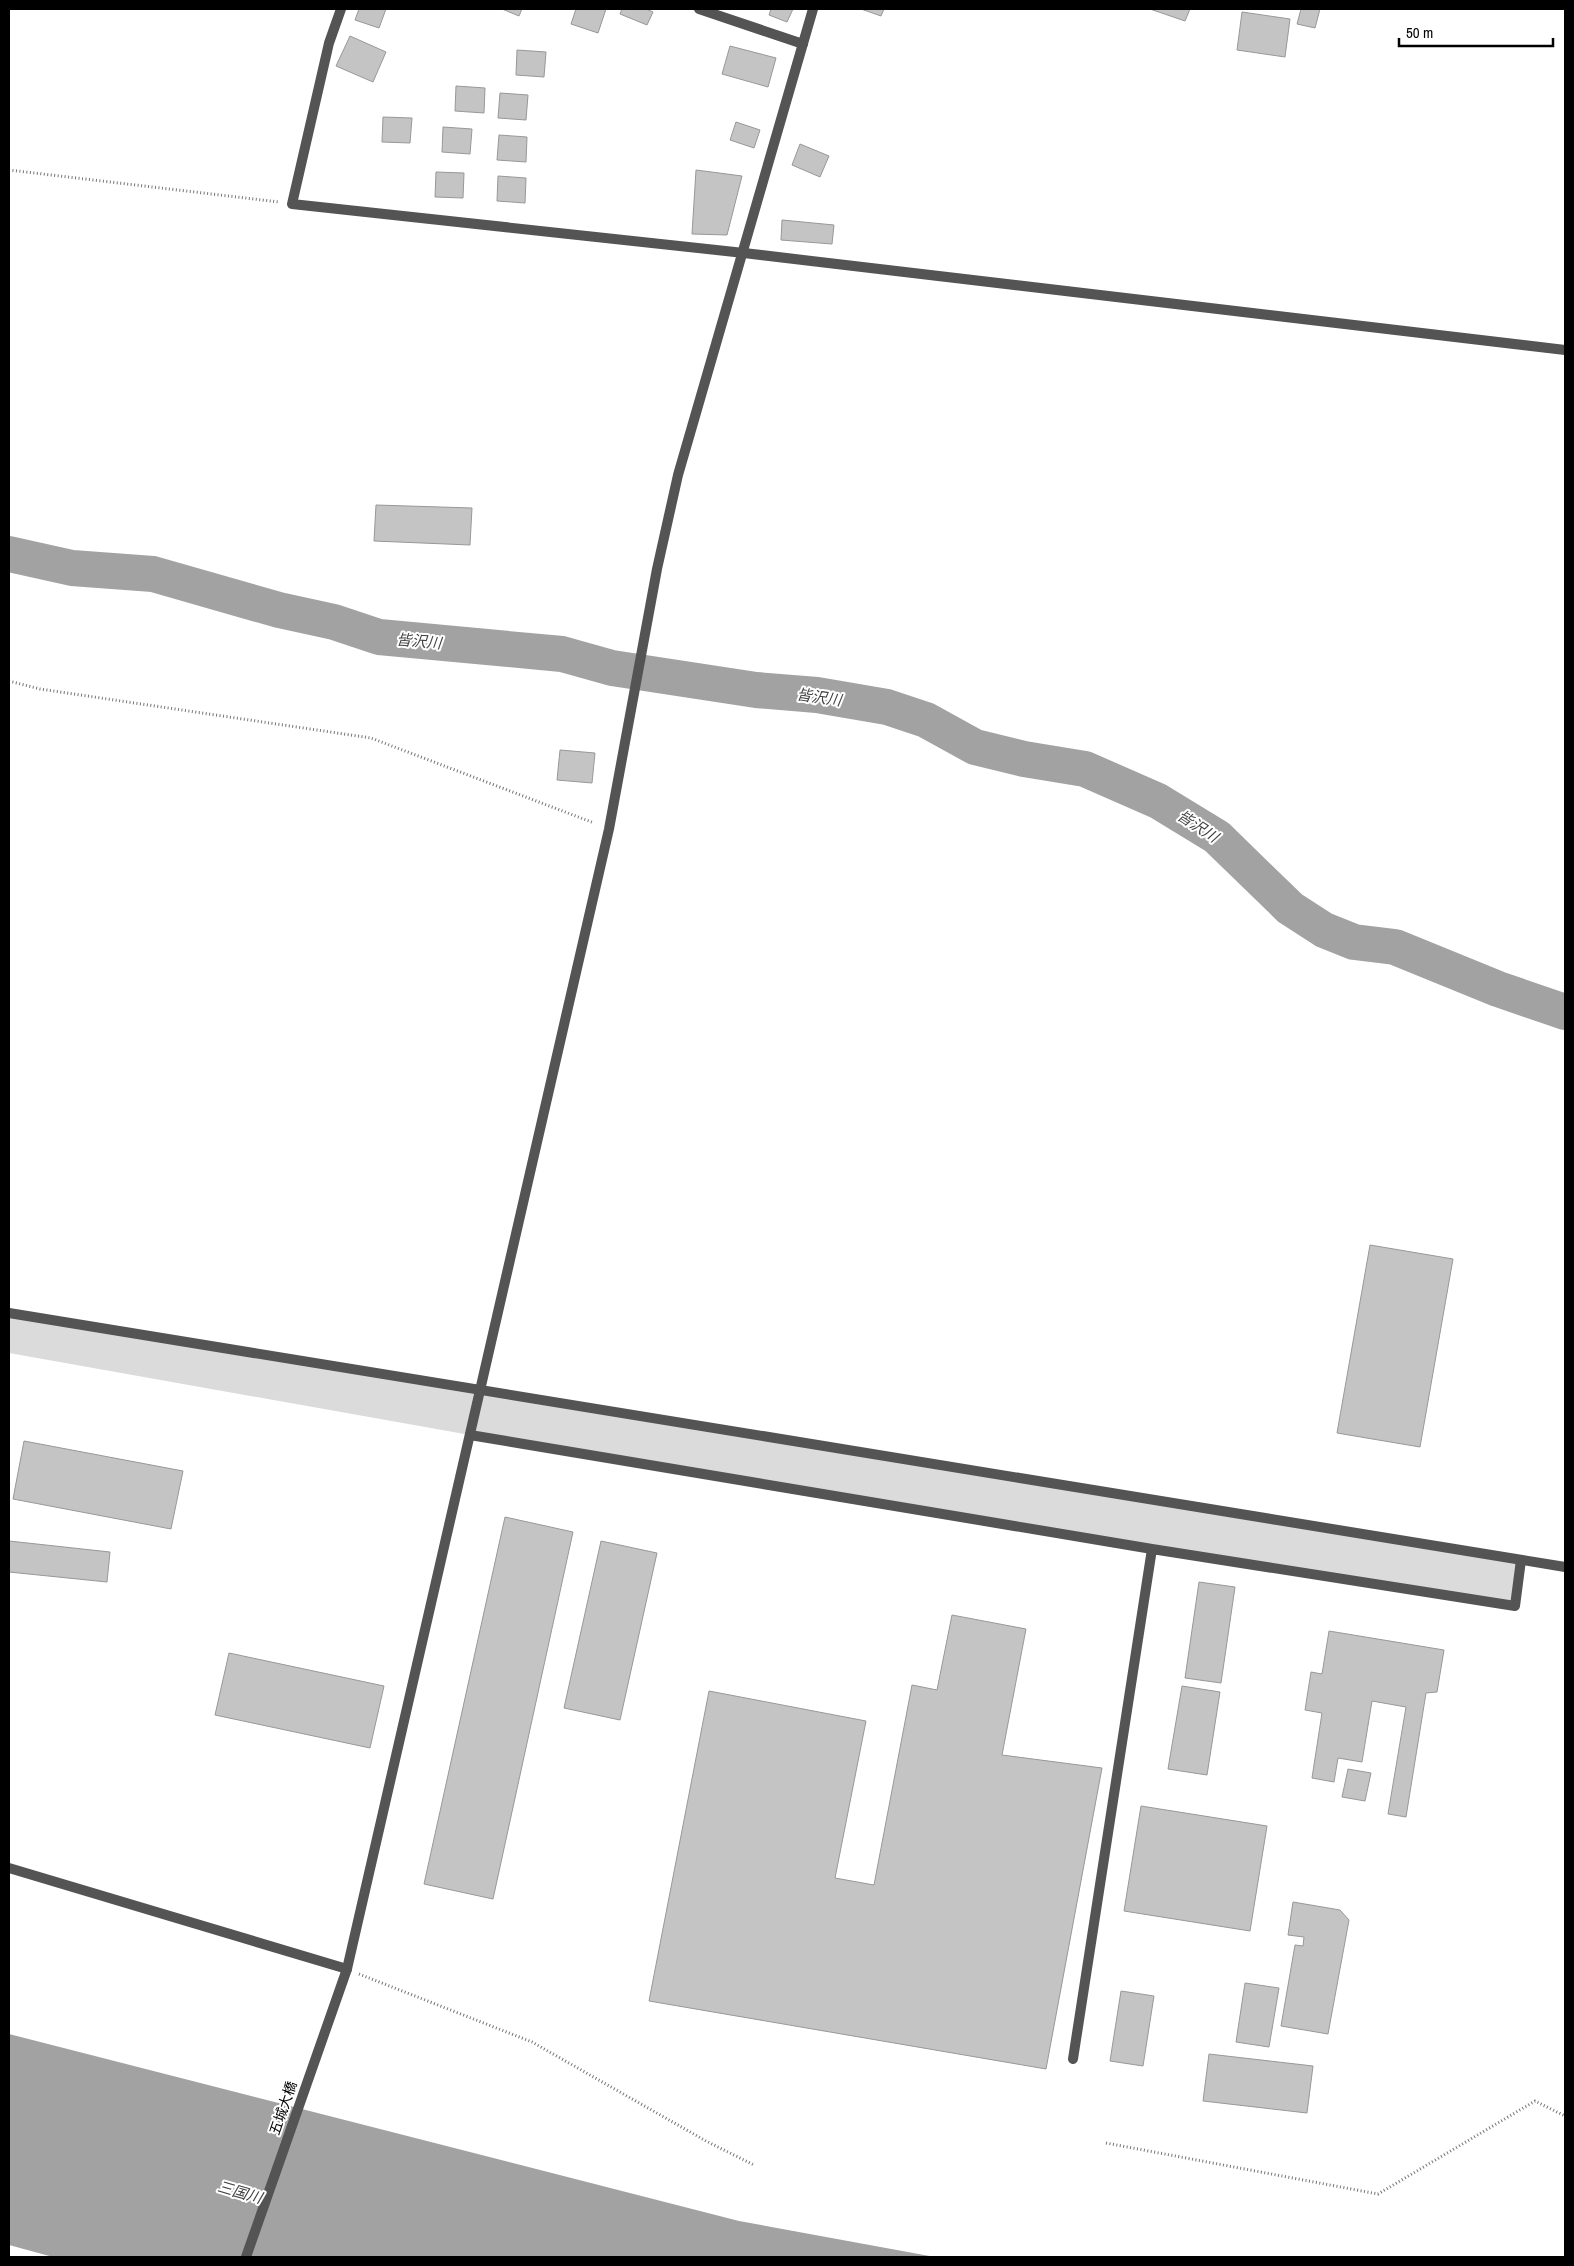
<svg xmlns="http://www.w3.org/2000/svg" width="1574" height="2266" viewBox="0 0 1574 2266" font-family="'Archivo Narrow','Noto Sans JP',sans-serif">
  <rect width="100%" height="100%" fill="#fff"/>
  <!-- green -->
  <path fill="#dbdbdb" d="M9,1313l1512,247 -6,46 -1045,-171 -461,-82z"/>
  <!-- water -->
  <path fill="#a2a2a2" d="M9,2034l730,187 196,36h-882l-44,-12z"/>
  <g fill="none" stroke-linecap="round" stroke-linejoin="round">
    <!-- river -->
    <path stroke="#a2a2a2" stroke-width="36" d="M9,554l63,14 81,6 126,36 55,12 45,15 183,17 50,14 144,22 61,5 70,12 39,13 49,27 49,12 61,10 73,32 59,36 73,71 34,22 30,12 41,5 103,42 67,23"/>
  </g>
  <!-- building -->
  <path fill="#c4c4c4" stroke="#989898" d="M359,9h27l-7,19 -24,-8z
    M502,9h20l-3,7z
    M576,9h30l-8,24 -27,-9z
    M622,9h24l7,3 -6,13 -27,-11z
    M771,9h22l-6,13 -18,-7z
    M861,9h23l-3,7z
    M1150,9h40l-5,12z
    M1301,9h19l-5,19 -18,-4z
    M1242,12l48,7 -5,38 -48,-7z
    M350,36l36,16 -13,30 -37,-16z
    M730,46l46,12 -8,29 -46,-13z
    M517,50l29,2 -2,25 -28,-2z
    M456,86l29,2 -1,25 -29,-2z
    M500,93l28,2 -2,25 -28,-2z
    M383,117l29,1 -2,25 -28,-1z
    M736,122l24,8 -6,18 -24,-8z
    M443,127l29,2 -2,25 -28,-2z
    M499,135l28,2 -1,25 -29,-2z
    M800,144l29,12 -9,21 -28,-12z
    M696,170l46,6 -15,59 -35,-1z
    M436,172l28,1 -1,25 -28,-1z
    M498,176l28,2 -1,25 -28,-2z
    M782,220l52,5 -2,19 -51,-4z
    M376,505l96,3 -2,37 -96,-4z
    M560,750l35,3 -3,30 -35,-3z
    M1370,1245l83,14 -33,188 -83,-14z
    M24,1441l159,30 -12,58 -158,-30z
    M505,1517l68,15 -80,367 -69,-15z
    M9,1541l101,11 -3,30 -98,-10z
    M601,1541l56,12 -37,167 -56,-12z
    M1199,1582l36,5 -14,96 -36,-5z
    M952,1615l74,14 -24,126 100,13 -56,301 -397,-68 60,-310 157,30 -31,157 39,7 38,-200 25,5z
    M1329,1631l115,19 -7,42 -11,1 -20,124 -18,-3 18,-107 -34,-6 -10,61 -24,-4 -4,24 -22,-4 10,-65 -17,-3 6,-38 11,2z
    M229,1653l155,33 -14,62 -155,-33z
    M1182,1686l38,6 -13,83 -39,-6z
    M1348,1769l23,4 -6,28 -23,-4z
    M1141,1806l126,20 -17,105 -126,-20z
    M1293,1902l47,8 9,10 -21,114 -47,-8 14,-81 8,1 1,-9 -16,-2z
    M1245,1983l34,5 -10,59 -33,-5z
    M1121,1991l33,5 -11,70 -33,-5z
    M1209,2054l104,12 -6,47 -104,-12z"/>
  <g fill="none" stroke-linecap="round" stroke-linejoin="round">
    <!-- path -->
    <path stroke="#767676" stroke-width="3" stroke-dasharray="1 2.5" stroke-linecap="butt" d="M9,170l270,32
      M9,681l31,8 331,49 223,85
      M359,1974l173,68 174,99 48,24
      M1106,2143l272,51 157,-93 30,15"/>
    <!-- service -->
    <path stroke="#545454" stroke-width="10" d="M470,1435l682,114 -79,510
      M1152,1549l363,57 6,-46"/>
    <!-- minor -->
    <path stroke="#545454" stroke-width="10" d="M341,9l-12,34 -37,161 452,49 821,97
      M699,9l104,35
      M9,1313l1556,254
      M9,1868l338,101"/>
    <!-- tertiary -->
    <path stroke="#545454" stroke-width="10" d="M246,2257l101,-288 262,-1140 48,-260 21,-94 135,-466"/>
  </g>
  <g text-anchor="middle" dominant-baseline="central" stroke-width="4" stroke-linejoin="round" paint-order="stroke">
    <!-- street labels -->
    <g font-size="14" fill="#000" stroke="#fff">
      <text transform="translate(283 2108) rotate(-71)">五城大橋</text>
    </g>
    <!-- water labels -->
    <g font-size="15" font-style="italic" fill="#434343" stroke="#fff">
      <text transform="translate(419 641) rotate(5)">皆沢川</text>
      <text transform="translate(819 697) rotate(8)">皆沢川</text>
      <text transform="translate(1198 826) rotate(33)">皆沢川</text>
      <text transform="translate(240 2192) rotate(16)">三国川</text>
    </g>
  </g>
  <!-- border -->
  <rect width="1574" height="2266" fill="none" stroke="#000000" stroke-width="20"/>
  <!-- scale -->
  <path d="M1399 38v8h154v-8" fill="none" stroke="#000000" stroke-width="2.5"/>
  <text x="1406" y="38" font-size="15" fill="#000000" stroke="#ffffff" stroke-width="4" paint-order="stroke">50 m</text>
</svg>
